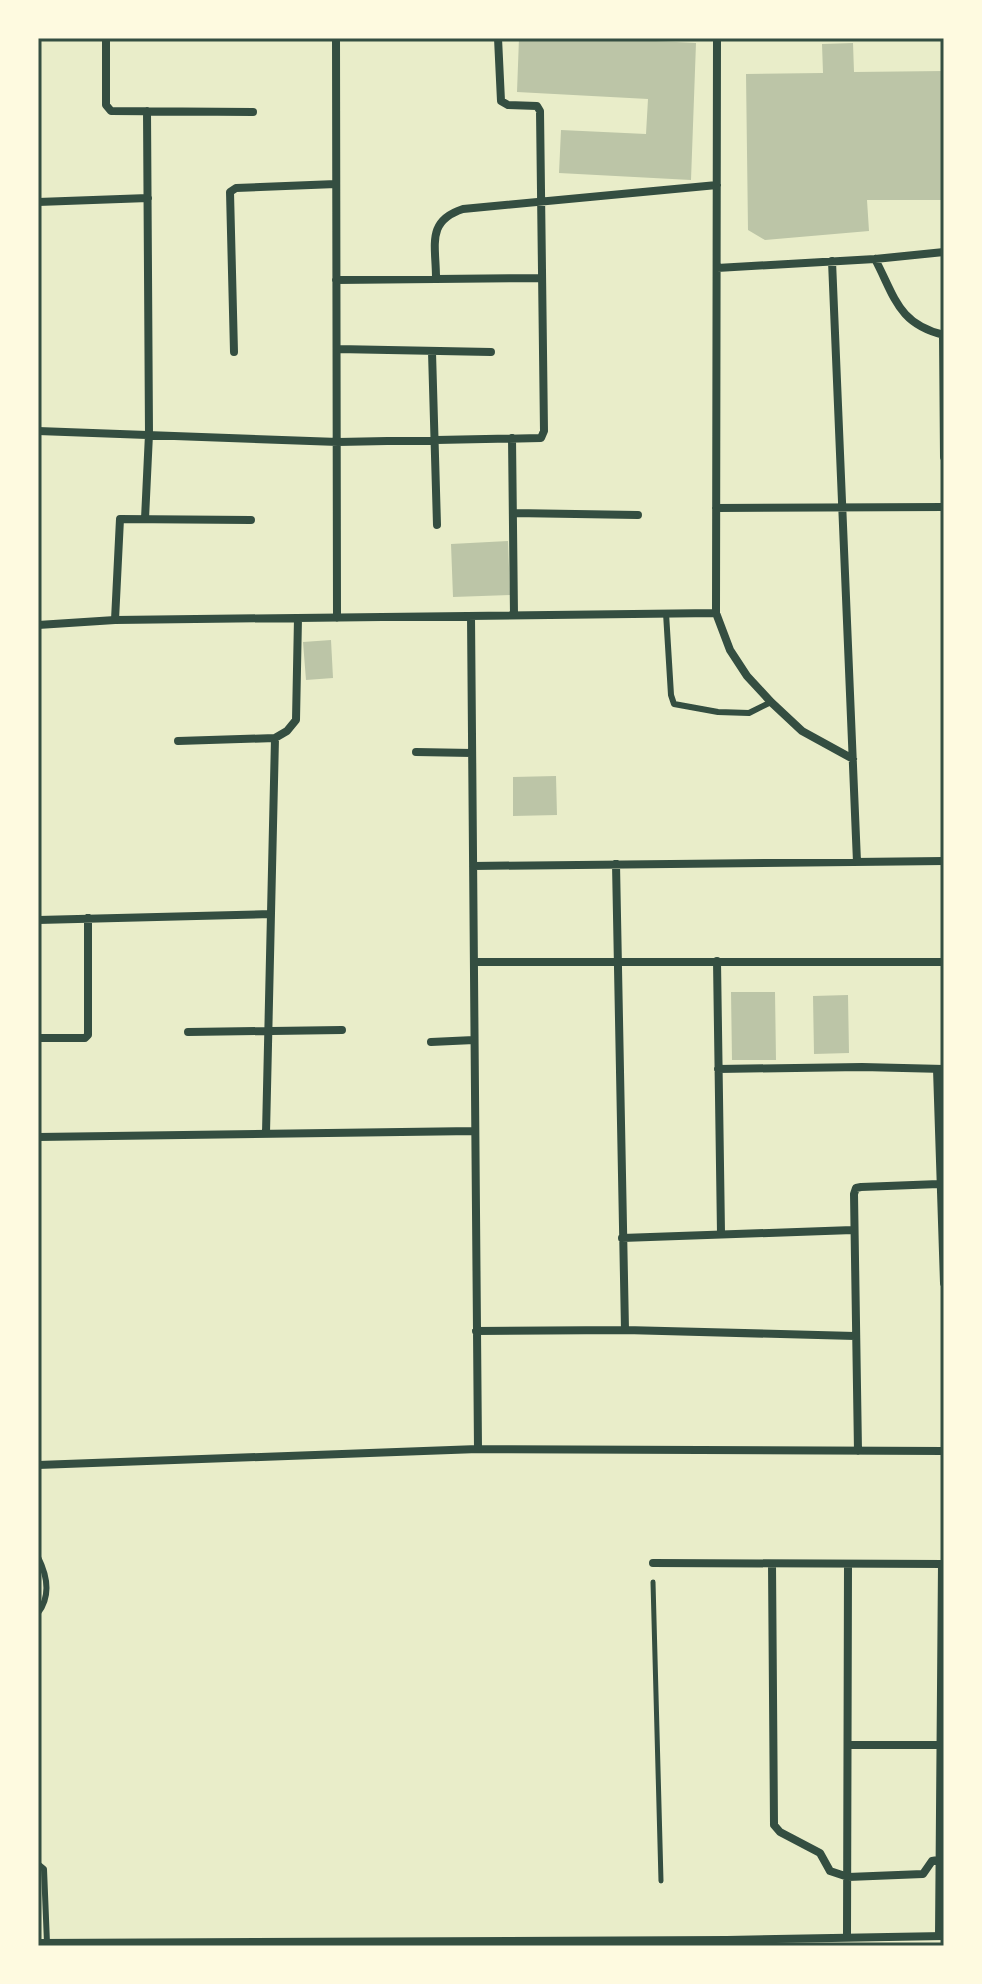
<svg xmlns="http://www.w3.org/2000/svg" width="982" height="1984" viewBox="0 0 982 1984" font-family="'Noto Serif',serif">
  <rect width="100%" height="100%" fill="#e9edc9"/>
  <!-- building -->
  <path fill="#bcc5a7" d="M519,38h77l100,5 -5,137 -132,-7 2,-43 85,4 2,-35 -131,-7z
    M853,43l1,29 90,-1v129h-77l2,31 -104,9 -17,-10 -2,-156 77,-1 -1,-29z
    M508,541l2,54 -57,2 -2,-53z
    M331,640l2,38 -27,2 -3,-38z
    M556,776l1,39 -44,1v-39z
    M731,992h44l1,68h-44z
    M848,995l1,58 -35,1 -1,-58z"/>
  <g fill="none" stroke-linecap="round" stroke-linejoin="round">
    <!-- path -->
    <path stroke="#344e41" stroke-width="5" d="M653,1582l8,299"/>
    <!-- service -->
    <path stroke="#344e41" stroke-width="6" d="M666,613l5,82 3,9 44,8 31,1 22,-11
      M38,1557c9,18 13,39 0,56
      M38,1864l6,5 3,74"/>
    <!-- minor -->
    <path stroke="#344e41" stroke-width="8" d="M106,38v67l5,6 142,1
      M336,38l1,580
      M717,38l-1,575 14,37 17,26 24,26 31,29 51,28
      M38,202l110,-4
      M875,259c20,38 23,65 69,76
      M832,261l25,601
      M717,268l158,-9 69,-7
      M436,278c0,-33 -10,-57 27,-69l254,-24
      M336,280l205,-2
      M943,335l1,122
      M337,349l154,3
      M234,352l-4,-160 6,-4 100,-4
      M432,352l5,173
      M38,431l300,11 203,-4 3,-7 -4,-320 -3,-5 -29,-1 -7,-4 -3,-63
      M512,438l2,177
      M716,508l228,-1
      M513,513l125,2
      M145,519l4,-85 -2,-323
      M471,616l7,833
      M115,620l5,-101 131,1
      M38,625l77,-5 601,-7
      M178,741l97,-3 12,-7 9,-11 2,-102
      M416,752l56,1
      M616,864l9,466
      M473,866l471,-5
      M38,920l233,-6
      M717,961l4,272
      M474,962h470
      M188,1032l154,-2
      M38,1038h47l3,-3v-117
      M431,1042l43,-2
      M718,1069l144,-2 82,2
      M937,1069l7,214
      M266,1133l9,-395
      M38,1137l437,-6
      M622,1238l231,-8
      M476,1331l149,-1 230,6
      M858,1451l-4,-257 2,-6 5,-1 78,-3
      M38,1465l440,-16 466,2
      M653,1563l291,1
      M772,1564l2,261 6,7 40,21 10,18 18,6 75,-3 9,-13 12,-2
      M848,1745h91
      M939,1936l3,-372
      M847,1937l1,-372
      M38,1943l689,-3 217,-4"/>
  </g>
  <!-- border -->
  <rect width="982" height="1984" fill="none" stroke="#fefae0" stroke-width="80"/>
  <rect x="40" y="40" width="902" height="1904" fill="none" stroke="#344e41" stroke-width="3"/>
</svg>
